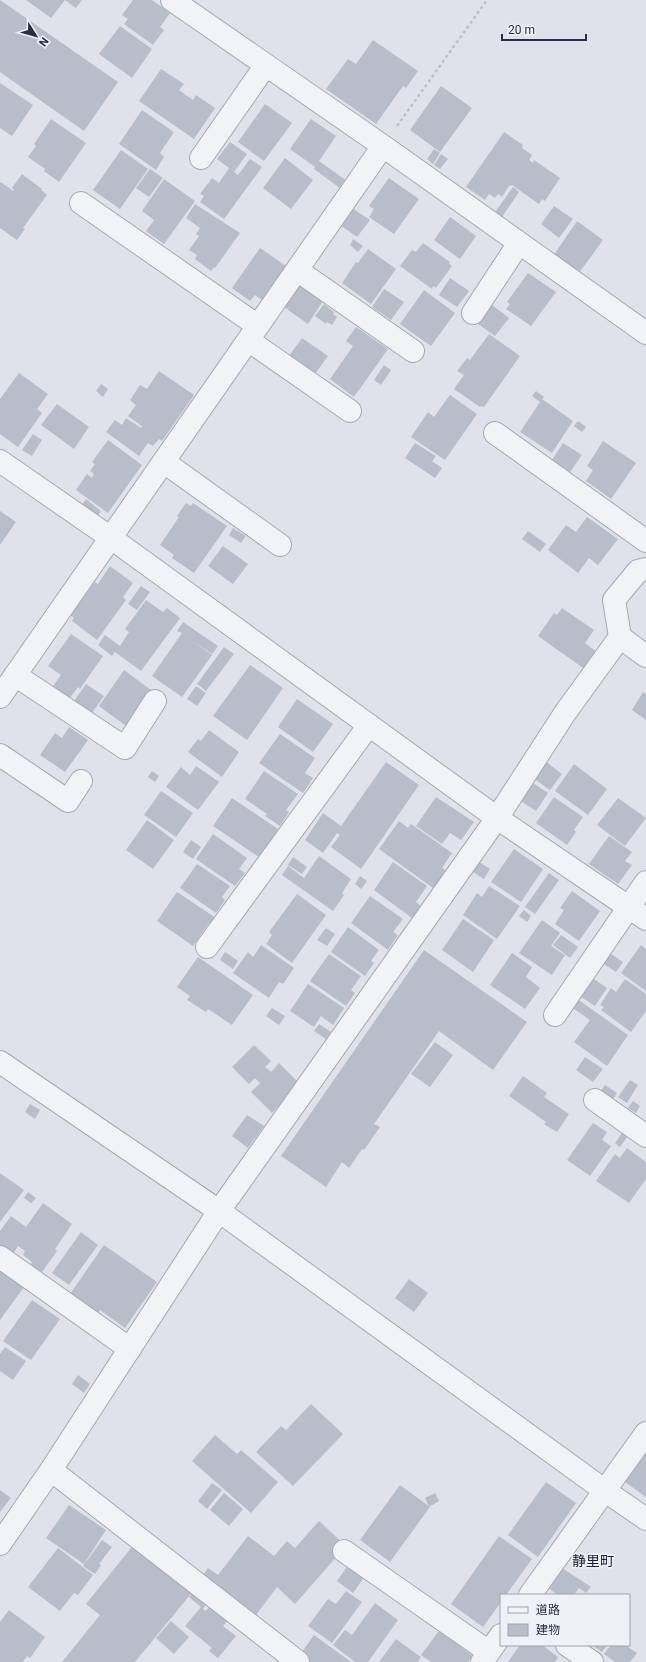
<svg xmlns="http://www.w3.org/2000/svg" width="646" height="1662" viewBox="0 0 646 1662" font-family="Roboto,'Noto Sans JP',sans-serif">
  <rect width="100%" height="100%" fill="#dfe2ea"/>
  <!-- building -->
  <path fill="#b8bdca" d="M0,0l118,82 -34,49 -84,-59z
    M26,0h39l-14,18z
    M65,0h17l-6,8z
    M133,0h19l18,13 -10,14 4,3 -11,15 -29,-21 4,-5 -6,-4z
    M120,26l32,23 -20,29 -33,-24z
    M373,40l45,31 -12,17 -3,-2 -27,38 -50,-35 22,-30 8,5z
    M161,69l23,15 -5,6 14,10 3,-5 19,13 -21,31 -55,-38z
    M0,83l33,22 -21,31 -12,-8z
    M441,86l31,22 -32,44 -30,-22z
    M265,104l27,19 -28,38 -26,-19z
    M142,110l32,22 -14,21 4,4 -8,13 -37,-26z
    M51,119l35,24 -27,39 -15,-11 1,-2 -17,-12 8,-11 -2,-2z
    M311,119l25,17 -17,25 28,20 -6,8 -27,-20 1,-2 -25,-18z
    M504,132l19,13 -1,3 10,7 -3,5 4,3 1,-3 26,18 -15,23 -3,-2 -3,5 -27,-19 -3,1 -7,11 -4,-3 -3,4 -6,-4 -4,6 -19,-13z
    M230,142l17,12 -13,18 4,3 12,-16 12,8 -38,52 -24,-17 4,-6 -4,-2 12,-16 7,5 10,-15 -12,-9z
    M434,149l6,4 -7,11 -6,-5z
    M121,150l27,19 -28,40 -27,-19z
    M441,154l7,5 -8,10 -6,-4z
    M285,158l28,22 -22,29 -28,-21z
    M150,169l13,9 -14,19 -13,-9z
    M22,174l20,15 -1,1 6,5 -24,33 2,1 -8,11 -17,-12v-45l1,-1 12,9 1,-1 -2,-2z
    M389,178l30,21 -25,35 -25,-17 5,-8 -5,-3z
    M164,179l31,22 -31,43 -18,-13 8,-11 -12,-9z
    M513,187l6,5 -17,25 -7,-5z
    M195,204l45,29 -25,35 -1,-1 -3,4 -16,-12 2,-4 -8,-5 10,-14 -3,-2 4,-6 -14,-10z
    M554,206l19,13 -14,19 -18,-14z
    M352,208l18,12 -13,17 -17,-12z
    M450,217l26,19 -16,23 -26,-19z
    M577,221l26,19 -24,33 -26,-17z
    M353,239l10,7 -5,6 -8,-7z
    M423,243l27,19 -1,2 3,2 -16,22 -3,-2 -1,3 -32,-23 12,-16 4,2z
    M260,248l26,18 -24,34 -7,-5 -5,6 -18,-13z
    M368,249l28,20 -25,35 -29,-21 14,-21 2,1z
    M528,273l28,19 -25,34 -25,-17 4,-5 -3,-2z
    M450,278l19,13 -12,16 -18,-12z
    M300,284l23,17 -15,23 -24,-17z
    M384,289l20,13 -13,18 -19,-13z
    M424,290l31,23 -24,33 -31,-22z
    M324,304l10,8 -1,2 4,3 -5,8 -5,-3 -1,2 -11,-8z
    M492,305l17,13 -14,18 -17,-12z
    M356,327l32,22 -34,48 -24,-18 23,-33 -7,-5z
    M489,334l31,22 -36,51 -3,-1 -1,1 -26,-18 10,-14 -7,-4 10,-13 3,2z
    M302,338l26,18 -13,18 -26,-18z
    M384,365l7,5 -10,15 -7,-5z
    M159,371l35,24 -32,46 -13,-9 10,7 -6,7 -5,-3 -9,13 -33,-24 9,-12 7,5 4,-7 15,10 1,-2 -14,-10 8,-11 -6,-5 10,-15 7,4z
    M19,373l29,21 -11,15 5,4 -24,34 -18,-13v-35z
    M101,384l7,5 -5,8 -7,-6z
    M536,391l8,6 -2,2 31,22 -21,32 -32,-21 20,-30 -8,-6z
    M450,395l27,19 -32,46 -34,-23 17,-25 6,5z
    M57,404l32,23 -15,22 -33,-24z
    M578,421l8,6 -4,5 -8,-6z
    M33,434l9,6 -10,16 -10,-6z
    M108,440l34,25 -34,48 -32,-23 11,-16 5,4 2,-4 -4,-3 5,-7 -3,-2z
    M603,441l33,22 -25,36 -25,-18 7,-11 -6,-4z
    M415,443l21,13 -4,5 10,7 -7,10 -30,-20z
    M563,443l19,12 -12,17 -18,-12z
    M86,499l15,12 -6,9 -16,-11z
    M186,503l5,3 2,-3 34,23 -33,47 -22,-15 2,-3 -14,-10 19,-28 -2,-1z
    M0,511l16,11 -16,23z
    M587,517l31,22 -20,26 -9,-7 -11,15 -30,-23 18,-25 10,7z
    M233,528l13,8 -5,7 -12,-8z
    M528,531l18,13 -6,8 -18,-13z
    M223,546l25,18 -15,20 -25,-18z
    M110,566l23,17 -10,14 3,3 -29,40 -25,-19 2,-3 -4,-3 25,-33 3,2z
    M141,586l9,6 -13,18 -9,-6z
    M146,600l17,12 4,-4 13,10 -39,53 -26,-19 -3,4 -14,-11 7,-10 15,11 9,-14 -4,-3z
    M562,608l32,22 -9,13 13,10 -12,17 -48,-34 16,-23 3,2z
    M183,622l35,24 -6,8 -21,-14 21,15 -30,42 -30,-21 30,-43 -5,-2z
    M71,634l32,22 -23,33 -2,-2 -8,11 -17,-12 8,-11 -13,-9z
    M224,647l10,7 -28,37 -9,-7z
    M250,665l33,23 -36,52 -34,-24z
    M124,670l27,20 -25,36 -27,-20z
    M86,684l18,12 -12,17 -18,-12z
    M196,686l10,7 -9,13 -10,-7z
    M643,692l3,2v26l-14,-10z
    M297,699l36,25 -20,28 -35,-25z
    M69,727l19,13 -23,32 -25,-17 15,-22 7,5z
    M209,730l30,22 -17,25 -34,-25 10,-13 3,2z
    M280,734l35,24 -10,15 8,5 -10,15 -44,-30z
    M545,761l17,13 -12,16 -17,-12z
    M386,762l33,23 -58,84 -30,-22 9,-12 -3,-2 -14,20 -18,-13 18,-27 18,13z
    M574,764l33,25 -19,26 -33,-24z
    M196,766l23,16 -21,28 -32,-23 15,-20 9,8z
    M152,771l7,5 -4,6 -7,-5z
    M264,771l34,23 -12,16 3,2 -9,14 -15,-10 2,-2 -22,-15z
    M530,781l18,12 -12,18 -18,-12z
    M161,791l32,22 -17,24 -32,-22z
    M436,797l38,25 -13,18 -11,-7 -8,11 -26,-18z
    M554,797l29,20 -9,13 2,2 -9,13 -31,-22z
    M232,798l46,31 -19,28 -46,-31z
    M618,798l28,20 -21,28 -28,-21z
    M147,820l27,20 -21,29 -27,-19z
    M399,821l9,7 3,-4 41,29 -10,15 4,3 -13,17 -54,-39z
    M213,834l34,24 -8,11 6,4 -10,13 -39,-27z
    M609,836l23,16 -7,9 7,4 -14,19 -29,-20z
    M191,840l10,7 -8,12 -10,-7z
    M514,849l29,20 -22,33 -30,-20z
    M319,856l32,23 -9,14 2,2 -11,16 -51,-36 6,-9 16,12z
    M293,857l14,10 -5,7 -14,-9z
    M476,860l14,9 -6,10 -14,-9z
    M393,862l34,24 -11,16 5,4 -9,12 -38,-28z
    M197,864l33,22 -8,11 3,3 -9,13 -36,-25z
    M549,873l10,7 -24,34 -10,-7z
    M360,876l7,5 -6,8 -6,-5z
    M489,886l31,20 -23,33 -34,-24 14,-22 5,4z
    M572,891l28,20 -21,30 -24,-17 9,-14 -4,-2z
    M177,892l39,26 -5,7 -2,-2 -16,23 -36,-25z
    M297,894l29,21 -34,48 -26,-19 6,-9 -3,-3z
    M370,896l33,23 -10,13 5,3 -10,15 -37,-27z
    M524,910l7,6 -4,6 -8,-6z
    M463,919l31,21 -21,32 -31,-22z
    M542,920l18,13 -9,13 14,9 -13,20 -33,-22z
    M348,927l31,23 -8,11 3,2 -9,13 -34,-24z
    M326,928l9,6 -8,12 -10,-6z
    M561,935l17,12 -8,11 -17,-13z
    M261,945l33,23 -11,16 -4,-2 -10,16 -36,-25 15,-21 5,5z
    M641,945l5,4v42l-25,-18z
    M424,950l103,72 -34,48 -54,-39 -65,93 6,3 -16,23 -2,-1 -13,19 -7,-6 -16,25 -45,-31z
    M225,952l13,9 -5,8 -13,-9z
    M608,952l15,10 -7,10 -15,-10z
    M512,953l20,14 -6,10 14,11 -15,21 -35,-24z
    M329,954l32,22 -10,14 4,3 -9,13 -36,-25z
    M198,957l55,38 -21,30 -24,-16 -2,3 -19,-12 3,-4 -13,-9z
    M591,977l16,11 -12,18 -17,-11z
    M625,979l21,15v17l-15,21 -30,-22 3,-3 -4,-2 11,-17 5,4z
    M308,984l36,24 -11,17 -12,-9 -7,11 -24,-16z
    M576,998l52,37 -21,31 -33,-24 16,-22 -20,-14z
    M272,1008l13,8 -6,9 -13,-9z
    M319,1024l12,8 -5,7 -12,-8z
    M435,1042l18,13 -23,32 -19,-13z
    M254,1045l17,16 -6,6 6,5 8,-9 21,21 -28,29 -21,-21 9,-9 -5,-5 -6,6 -17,-17z
    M585,1057l18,12 -10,13 -17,-12z
    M523,1076l24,17 -3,4 25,17 -12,18 -13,-8 2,-2 -37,-26z
    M630,1080l8,5 -11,18 -9,-6z
    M605,1085l12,8 -5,8 -12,-9z
    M633,1101l7,5 -4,7 -8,-5z
    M30,1104l10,6 -5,9 -10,-7z
    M247,1115l17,11 -16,22 -16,-12z
    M593,1123l14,9 -5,8 9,6 -21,30 -23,-16z
    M622,1133l5,4 -7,10 -5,-4z
    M627,1148l19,14v17l-17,24 -33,-22 19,-27 5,4z
    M0,1173l24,17 -24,32z
    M28,1192l8,6 -5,5 -7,-5z
    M43,1203l29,21 -17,25 2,2 -15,21 -11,-8 1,-2 -9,-7 2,-4 -7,-5 -5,8 -13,-9v-14l11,-15 15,11z
    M81,1232l17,13 -29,40 -17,-12z
    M104,1245l53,37 -32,46 -25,-18 -2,3 -28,-19z
    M0,1266l24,21 -24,33z
    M409,1279l19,14 -14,19 -19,-14z
    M32,1300l28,19 -29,41 -28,-19z
    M5,1347l21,14 -13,19 -13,-9v-17z
    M78,1375l12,9 -6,9 -12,-9z
    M311,1404l32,30 -50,52 -37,-34 25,-26 5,4z
    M215,1435l22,19 4,-4 37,32 -27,31 -59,-52z
    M646,1449v48l-25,-18z
    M546,1482l30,21 -38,54 -30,-22z
    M212,1483l10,7 -15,19 -9,-8z
    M400,1485l30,22 -40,55 -30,-22z
    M0,1490l11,8 -11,14z
    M224,1493l19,16 -14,17 -19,-16z
    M435,1493l4,8 -10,6 -4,-9z
    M69,1505l37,25 -22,34 -38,-26z
    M319,1521l27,25 -51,58 -18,-17 -24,32 -50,-44 5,-7 10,7 30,-39 26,20 13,-15 8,7z
    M499,1536l33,23 -26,36h-5v7l-18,25 -32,-23z
    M102,1540l10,7 -13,17 2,1 -6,9 -12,-8z
    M135,1543l59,47 -59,72h-73l38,-47 -14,-11z
    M58,1548l35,27 -15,20 -4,-2 -14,18 -32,-24z
    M349,1564l16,12 -12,17 -16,-12z
    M562,1568l29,19 -5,6 -7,-5 -5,7h-16l-10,-7z
    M194,1590l15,11 -6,8 3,2 6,-7 18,14 -7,8 13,10 -18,22 -9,-7 3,-3 -27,-22 16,-19 -12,-10z
    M346,1591l16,11 -30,41 -24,-17 20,-27 8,5z
    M375,1603l23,17 -30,42h-13l-22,-17 12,-15 7,5z
    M9,1610l36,27 -15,21 -3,-2 -4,6h-23v-40z
    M171,1621l18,16 -15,17 -18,-16z
    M441,1628l18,13 -2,3 16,12 -5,6h-37l-10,-7z
    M314,1635l37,27h-44l-8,-6z
    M396,1639l25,18 -3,5h-39z
    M520,1645h22l16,12 -3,5h-47z
    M592,1645h15l-5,7z
    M611,1645h14l12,8 -7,9h-15l-11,-8z"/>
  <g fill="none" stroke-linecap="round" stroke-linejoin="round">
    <defs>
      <path id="street" d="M172,0l211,146 263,187
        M201,158l65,-93
        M81,203l177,123
        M297,270l116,81
        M473,313l46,-70
        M248,340l102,71
        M495,433l151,108
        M0,461l111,77 386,280 149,101
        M164,462l116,83
        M620,637l26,19
        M15,675l110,73 30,-47
        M0,697l383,-551
        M0,755l68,46 13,-20
        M207,947l162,-222
        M555,1015l91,-133
        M0,1062l219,149 385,279 42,29
        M595,1100l51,36
        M0,1257l130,92
        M51,1470l247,192
        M0,1544l51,-74 168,-259 278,-393 68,-105 55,-76 -6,-37 24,-29 8,-2
        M344,1551l145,101
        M530,1595l116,-162
        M567,1645l25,17
        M482,1662l19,-27"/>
    </defs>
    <!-- street casing -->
    <use href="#street" stroke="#a4a8b5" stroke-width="24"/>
    <!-- path -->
    <path stroke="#bdc0c8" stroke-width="2.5" stroke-dasharray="3 3" stroke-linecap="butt" d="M397,126l90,-126"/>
    <!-- street -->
    <use href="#street" stroke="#f2f3f7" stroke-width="22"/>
  </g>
  <g text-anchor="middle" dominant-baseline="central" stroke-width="3" stroke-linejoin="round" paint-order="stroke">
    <!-- quarter labels -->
    <g font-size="14" fill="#181f33" stroke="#eef1f7">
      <text x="593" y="1561">静里町</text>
    </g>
  </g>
  <!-- legend -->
  <rect x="500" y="1594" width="130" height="52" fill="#eef1f7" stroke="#9ea3af"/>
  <rect x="508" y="1607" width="20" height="6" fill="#f2f3f7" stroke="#9ea3af"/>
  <text x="536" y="1614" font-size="12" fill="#262e43">道路</text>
  <rect x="508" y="1624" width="20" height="12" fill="#b8bdca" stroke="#9ea3af"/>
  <text x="536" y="1634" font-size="12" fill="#262e43">建物</text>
  <!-- north arrow -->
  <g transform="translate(36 36) rotate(127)" stroke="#eef1f7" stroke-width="3" paint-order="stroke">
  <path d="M0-3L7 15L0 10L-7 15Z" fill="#262e43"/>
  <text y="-6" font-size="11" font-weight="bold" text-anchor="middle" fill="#262e43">N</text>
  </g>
  <!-- scale -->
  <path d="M502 34v6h84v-6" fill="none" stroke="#262e43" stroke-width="2"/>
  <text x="508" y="34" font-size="12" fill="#262e43" stroke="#eef1f7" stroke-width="3" paint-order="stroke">20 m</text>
</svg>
